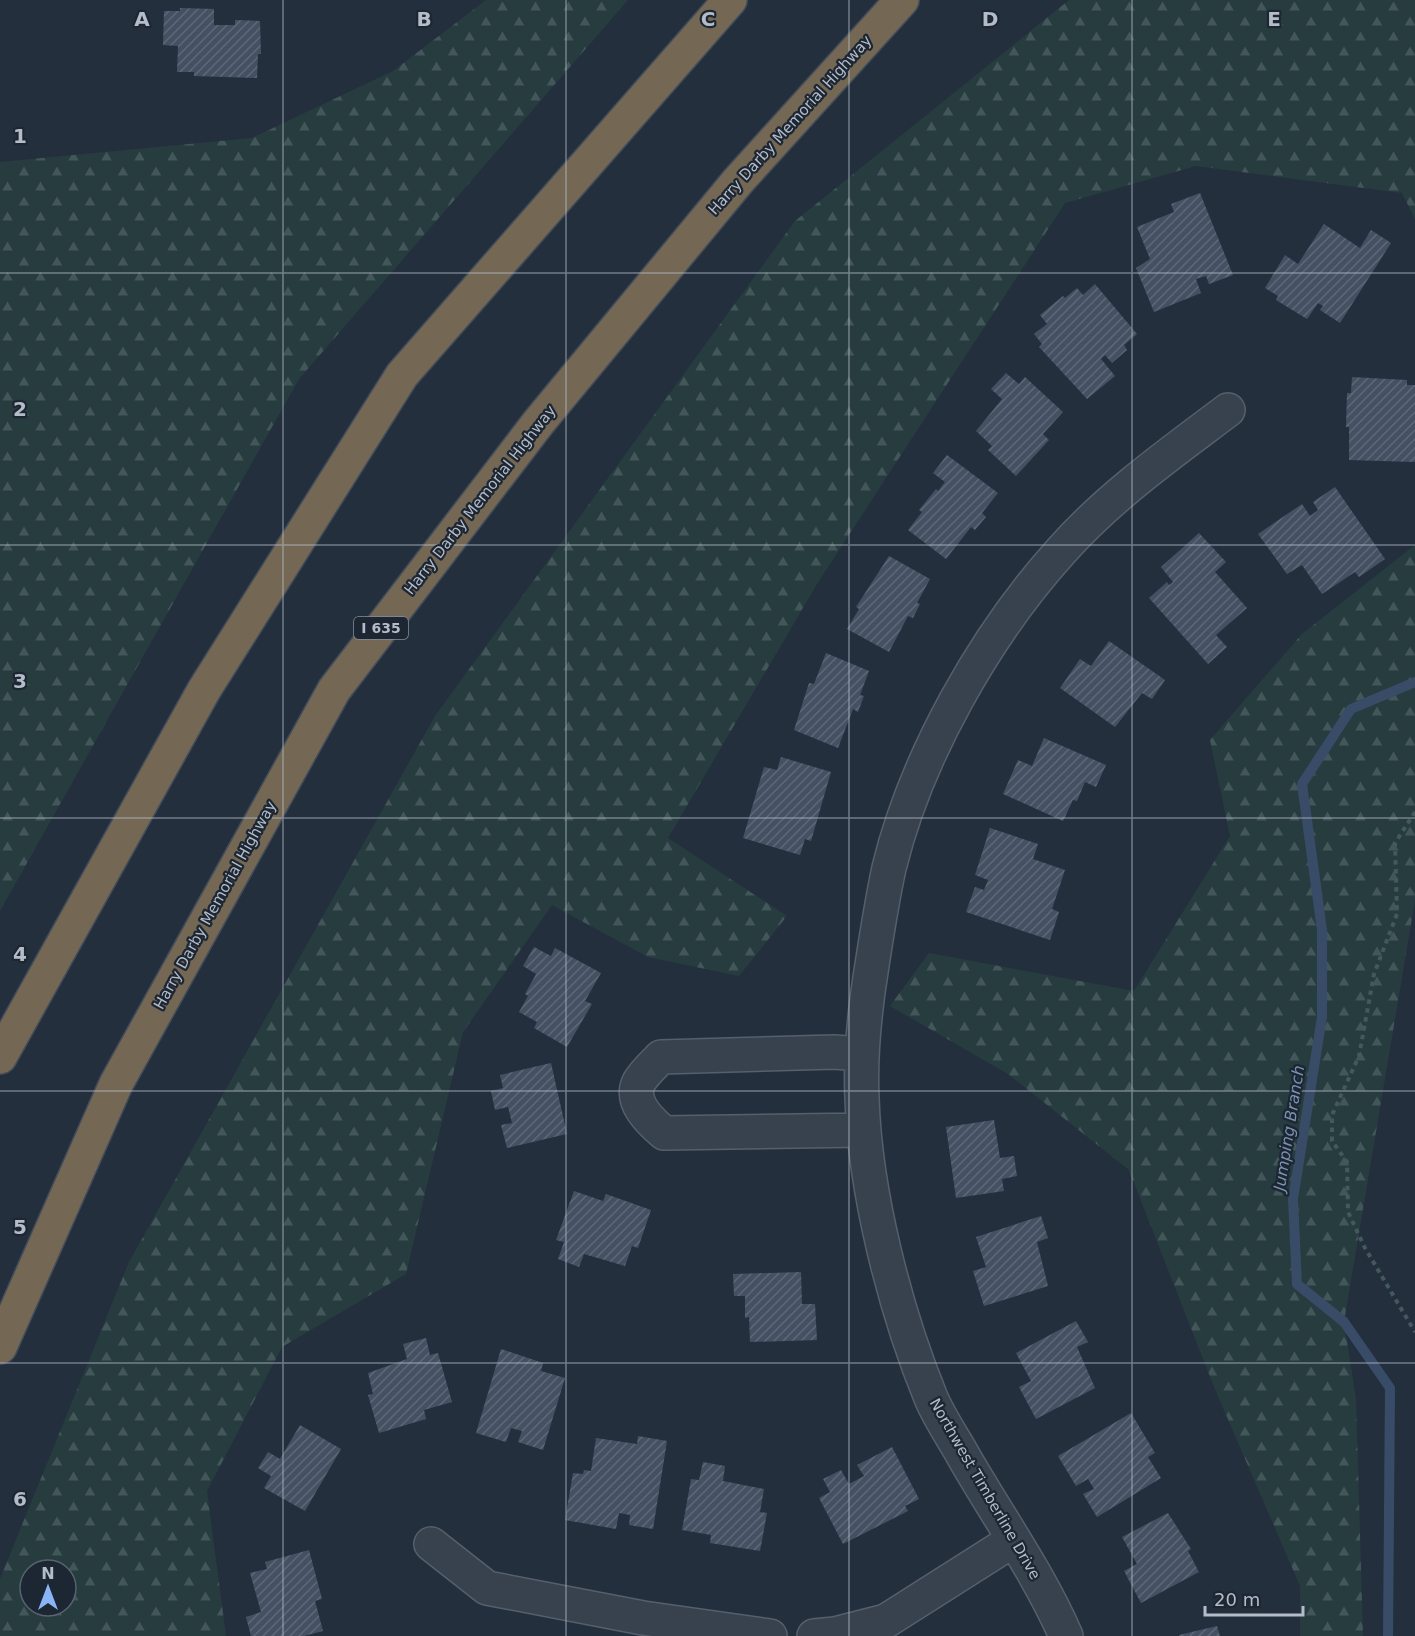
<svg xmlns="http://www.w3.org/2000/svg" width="1415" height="1636" viewBox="0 0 1415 1636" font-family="'DejaVu Sans',sans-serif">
  <defs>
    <pattern id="forest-firs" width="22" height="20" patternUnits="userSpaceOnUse" patternTransform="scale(1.5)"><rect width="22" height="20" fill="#263c3f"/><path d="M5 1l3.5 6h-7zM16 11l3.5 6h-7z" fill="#435659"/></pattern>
    <pattern id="building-hatch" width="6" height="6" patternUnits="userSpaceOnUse" patternTransform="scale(1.5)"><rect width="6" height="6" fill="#455162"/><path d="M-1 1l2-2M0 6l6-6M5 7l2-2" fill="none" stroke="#5d6877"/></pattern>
  </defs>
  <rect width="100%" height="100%" fill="#242f3e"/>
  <!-- forest -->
  <path fill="url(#forest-firs)" fill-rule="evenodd" d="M486,0h142l-329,379 -299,532v-749l252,-24 141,-67z
    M1069,0h346v219l-13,-26 -206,-27 -131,37 -248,381 -149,254 119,78 -48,60 -91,-19 -96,-52 -89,127 -57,242 -124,73 -75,144 19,145h-226v-57l129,-317 306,-546 360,-495zM30,1570h36v36h-36z
    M1415,545v355l-71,422 12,77 7,237h-63v-50l-86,-199 -85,-217 -121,-96 -118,-68 39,-53 205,38 96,-155 -20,-96 92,-106z"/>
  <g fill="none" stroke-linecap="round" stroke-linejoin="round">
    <!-- stream -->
    <path stroke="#394c67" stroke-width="10" d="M1388,1636l2,-248 -46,-66 -47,-38 -4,-85 29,-182v-87l-20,-146 49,-75 64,-27"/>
  </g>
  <!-- building -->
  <path fill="url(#building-hatch)" d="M180,8l34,1v16h21v-5l25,1 1,33h-3l-1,24 -63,-2v-4h-17l1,-26 -15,-1 1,-34h16z
    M1200,193l33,82 -24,9 -3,-8 -10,3 5,14 -47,19 -18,-44 14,-9 -13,-32 37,-15 -3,-8z
    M1324,224l36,24 11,-18 20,13 -51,80 -20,-13 3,-4 -5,-3 -11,16 -31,-19 2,-4 -13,-8 20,-33 13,9z
    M1095,284l42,50 -13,11 3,5 -15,13 -7,-8 -4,4 14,17 -28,23 -48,-52 3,-3 -8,-10 13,-10 -7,-9 23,-19 2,2 12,-10 6,7z
    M1006,373l13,11 6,-7 38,35 -20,22 6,6 -33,36 -28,-26 4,-4 -16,-15 26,-32 -11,-10z
    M1352,377l55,3v5h8v77l-66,-2v-33h-3l1,-34h4z
    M947,455l51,38 -16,20 4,4 -11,13 -4,-3 -25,32 -38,-29 14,-18 -3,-2 17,-21 2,2 7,-9 -12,-9z
    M1335,487l50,72 -26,18 -4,-5 -33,22 -20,-29 -15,9 -29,-40 44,-30 8,12 8,-6 -5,-8z
    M1199,533l27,29 -11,10 32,36 -31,27 11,12 -19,17 -59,-66 18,-16 2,3 4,-3 -12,-15z
    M889,556l41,23 -13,24 3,1 -7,14 -5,-2 -19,36 -42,-23 12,-20 -3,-2z
    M1109,641l56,39 -13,19 -10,-6 -27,34 -55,-39 20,-29 11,7z
    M826,653l43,18 -9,24 4,1 -6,16 -5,-3 -15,39 -44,-18 15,-47 5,1z
    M1044,738l62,27 -10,22 -11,-5 -8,19 -4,-1 -10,21 -60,-27 15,-34 14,6z
    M781,757l50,15 -20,69 -6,-2 -5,16 -57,-17 21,-71 13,3z
    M990,828l48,16 -5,15 32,11 -13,39 7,3 -9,28 -84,-28 9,-25 9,3 4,-10 -13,-5z
    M534,947l17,9 4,-8 46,25 -16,28 7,3 -25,43 -33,-19 3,-6 -18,-10 9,-16 -3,-2 11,-20 -13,-8z
    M551,1063l16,71 -60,14 -6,-23 11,-2 -4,-16 -13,3 -4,-19 12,-3 -3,-13z
    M994,1120l6,38 14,-2 3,20 -15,3 2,12 -48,7 -10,-71z
    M574,1191l29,10 3,-7 45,16 -13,38 -6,-2 -7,20 -41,-12 -5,13 -21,-8 6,-17 -8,-2z
    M1041,1216l7,22 -11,4 11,44 -64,20 -11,-35 13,-4 -10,-30z
    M801,1272l1,32h13l2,36 -67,2 -1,-25 -4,1v-22h-11l-1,-22z
    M1076,1321l12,21 -11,5 18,41 -59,31 -17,-32 12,-6 -15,-28z
    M426,1338l4,17 8,-2 14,49 -28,8 2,9 -47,14 -11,-38 5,-1 -5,-21 39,-14 -4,-15z
    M501,1349l42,14 -2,8 24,7 -22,72 -25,-8 4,-11 -11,-3 -5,14 -30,-9z
    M1131,1413l24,40 -7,4 13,21 -64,39 -14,-23 11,-5 -6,-10 -12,7 -18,-30z
    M300,1425l41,24 -36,62 -41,-23 7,-12 -13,-8 10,-16 12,7z
    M638,1436l29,5 -14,88 -24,-4 1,-10 -11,-2 -3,16 -51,-9 8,-47 10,1 1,-4 7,1 5,-33 41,6z
    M892,1447l27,52 -14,7 3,5 -65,33 -24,-46 11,-6 -7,-13 18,-9 8,14 15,-8 -7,-11z
    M703,1462l22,4 -2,15 41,8 -4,23 7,1 -7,38 -50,-8 1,-8 -29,-5 9,-51 8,1z
    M1168,1513l23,36 -3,2 11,21 -58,31 -17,-32 13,-7 -15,-27z
    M309,1550l13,49 -7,2 8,30 -19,5h-53l-5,-19 15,-5 -11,-39 17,-4 -2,-7z
    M1217,1626l3,10h-41v-1z"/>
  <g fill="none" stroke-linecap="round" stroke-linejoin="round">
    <defs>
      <path id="minor" d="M862,1054l-28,-2 -173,5c-7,7 -17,16 -22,25 -10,20 12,40 25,51l200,-3
        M431,1544l56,44 156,30 127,18
        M814,1636l21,-2 51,-13 126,-80
        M1066,1636c-27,-62 -67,-118 -101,-177 -11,-20 -25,-40 -34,-61 -36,-88 -66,-205 -69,-300 -2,-44 3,-90 10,-133 5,-32 10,-65 17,-97 27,-111 96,-233 173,-318 48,-54 109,-97 166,-140"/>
      <path id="motorway" d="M0,1057l204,-367 198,-315 328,-375
        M0,1347l116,-263 218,-394 204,-267 200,-242 164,-181"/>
    </defs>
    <!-- minor casing -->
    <use href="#minor" stroke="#565f6c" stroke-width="36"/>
    <!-- motorway casing -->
    <use href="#motorway" stroke="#434c59" stroke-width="36"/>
    <!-- path -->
    <path stroke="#44595c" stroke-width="4" stroke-dasharray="4.5 4.5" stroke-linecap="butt" d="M1415,812l-20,31 2,71 -23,60 -15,82 -27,59v26l15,21 1,50 17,36 50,84"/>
    <!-- minor -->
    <use href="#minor" stroke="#38414e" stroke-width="33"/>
    <!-- motorway -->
    <use href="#motorway" stroke="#746855" stroke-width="33"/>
  </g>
  <!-- grid -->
  <path fill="none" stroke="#b4bcc9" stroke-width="1.5" stroke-opacity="0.55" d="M283,0v1636M566,0v1636M849,0v1636M1132,0v1636M0,273h1415M0,545h1415M0,818h1415M0,1091h1415M0,1363h1415"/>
  <g text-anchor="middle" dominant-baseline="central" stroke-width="4.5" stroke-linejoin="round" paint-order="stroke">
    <!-- shield labels -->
    <rect fill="#1d2633" stroke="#878f9c" stroke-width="1.5" x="354" y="617" width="54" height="22" rx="4.5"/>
    <g font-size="14" font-weight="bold" fill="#b4bcc9">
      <text x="381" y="628">I 635</text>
    </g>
    <!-- street labels -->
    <g font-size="15" fill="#b4bcc9" stroke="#1d2633">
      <text transform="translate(790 125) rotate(-48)">Harry Darby Memorial Highway</text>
      <text transform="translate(480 500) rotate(-52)">Harry Darby Memorial Highway</text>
      <text transform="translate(215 905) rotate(-61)">Harry Darby Memorial Highway</text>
      <text transform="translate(985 1489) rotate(60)">Northwest Timberline Drive</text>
    </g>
    <!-- water labels -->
    <g font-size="16" font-style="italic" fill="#7c92b1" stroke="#1d2633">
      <text transform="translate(1289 1128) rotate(-81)">Jumping Branch</text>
    </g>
  </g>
  <g font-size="20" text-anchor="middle" font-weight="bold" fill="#b4bcc9" stroke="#1d2633" stroke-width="4.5" stroke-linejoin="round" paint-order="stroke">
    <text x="142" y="26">A</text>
    <text x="424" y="26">B</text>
    <text x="708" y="26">C</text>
    <text x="990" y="26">D</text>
    <text x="1274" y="26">E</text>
    <text x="20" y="143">1</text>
    <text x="20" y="416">2</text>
    <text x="20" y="688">3</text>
    <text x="20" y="961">4</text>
    <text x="20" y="1234">5</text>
    <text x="20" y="1506">6</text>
  </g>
  <!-- north arrow -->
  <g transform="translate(48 1588)"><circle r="28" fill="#1d2633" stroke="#59626f" stroke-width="1.5"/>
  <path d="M0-4.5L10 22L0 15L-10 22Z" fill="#8ab4f8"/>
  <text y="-9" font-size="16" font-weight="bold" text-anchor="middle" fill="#b4bcc9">N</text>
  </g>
  <!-- scale -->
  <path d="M1205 1606v9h98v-9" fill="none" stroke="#b4bcc9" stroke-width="3"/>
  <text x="1214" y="1606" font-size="18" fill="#b4bcc9" stroke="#1d2633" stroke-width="4.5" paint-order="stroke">20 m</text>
</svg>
